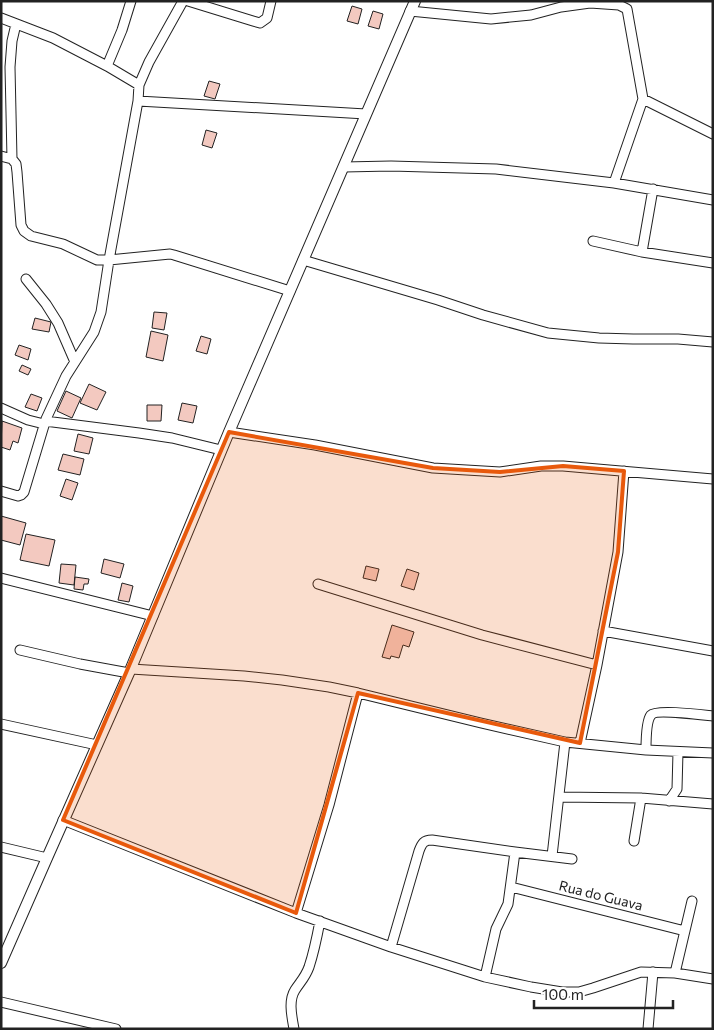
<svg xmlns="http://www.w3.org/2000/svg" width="714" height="1030" viewBox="0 0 714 1030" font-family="Commissioner,sans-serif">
  <rect width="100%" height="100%" fill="#fff"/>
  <!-- building -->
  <path fill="#f3c9c0" stroke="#222" d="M352,6l10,3 -4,15 -11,-3z
    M373,11l10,3 -4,15 -11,-3z
    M209,81l11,3 -5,15 -11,-3z
    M206,130l11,3 -5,15 -10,-3z
    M154,312l13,1 -3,17 -12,-2z
    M35,318l16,4 -2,10 -17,-3z
    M151,331l17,4 -5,26 -17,-4z
    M201,336l10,3 -4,15 -11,-3z
    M19,345l12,4 -3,11 -13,-5z
    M22,365l9,4 -3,6 -9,-4z
    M89,384l17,8 -9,18 -17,-7z
    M66,391l15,7 -9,20 -15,-7z
    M31,394l11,4 -5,13 -12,-4z
    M182,403l15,3 -4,17 -15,-3z
    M147,405h15l-1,16h-14z
    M2,421l20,7 -4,15 -5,-2 -3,9 -9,-3z
    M78,434l15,4 -4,16 -15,-3z
    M63,454l21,5 -4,16 -22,-5z
    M66,479l12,4 -6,17 -12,-4z
    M1,516l25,7 -6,22 -19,-5z
    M26,534l29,6 -6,26 -29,-6z
    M104,559l20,5 -4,14 -19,-5z
    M61,564l15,1 -2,20 -15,-2z
    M366,566l13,3 -3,12 -13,-3z
    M407,569l12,4 -5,17 -13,-4z
    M75,577l14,2 -1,5h-4l-1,6 -9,-1z
    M122,583l11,3 -4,16 -11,-2z
    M392,625l22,7 -5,15 -6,-2 -4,13 -8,-2 -1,3 -8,-2z"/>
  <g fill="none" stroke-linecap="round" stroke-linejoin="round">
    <defs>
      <path id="minor" d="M188,1l65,20 7,2 7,-5 4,-17
        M410,11l81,8 40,-4 30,-8 29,-4 29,2 8,4 16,90 -29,84
        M1,18l52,20 54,28 32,19
        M16,24l-4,17 -2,26 2,92 4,5 1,8 4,53 3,6 7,5 32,8 34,16h12l61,-6 4,1 116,36
        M107,66l15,-36 9,-29
        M643,99l70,35
        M138,101l228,13
        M1,156l11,3
        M344,167l47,-1 105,3 118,14 99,17
        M593,241l49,11 71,11
        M642,252l11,-63
        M303,260l135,40 45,15 65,18 51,5 34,1h45l35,3
        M26,279l20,25 12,19 17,39
        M1,408l27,12 16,4
        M45,421l94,12 33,5 49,12
        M229,432l86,13 118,23 67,4 41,-6h22l150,13
        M1,491l17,5 3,-1 3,-3 22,-73 20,-43 28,-44 7,-20 8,-52 29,-159 1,-16 10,-23 34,-61
        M1,578l152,38
        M318,584l164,51 115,30
        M603,631l110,20
        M20,650l60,14 49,9
        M131,669l113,7 38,4 47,7 29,6 123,30 84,19 81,8 67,3
        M1,724l96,21
        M580,743l17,-78 21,-113 6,-81
        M646,750c0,-8 0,-29 5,-35 5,-6 52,0 62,1
        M559,797l82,1 72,6
        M669,801l8,-12 1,-37
        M63,820l233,93 95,34 94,30 46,10 31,5h17l14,-4 48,-16 34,1 38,6
        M634,841l7,-43
        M1,847l46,11
        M552,856l13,-114
        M511,887l174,44
        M296,913l33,-108 29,-112
        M391,947l28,-96c3,-8 5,-11 13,-11l83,12 57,7
        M675,973l17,-72
        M485,977l11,-48 12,-25 7,-52
        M1,1002l115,27
        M294,1029c-2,-12 -6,-28 1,-39 5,-8 10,-12 14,-23 5,-15 8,-30 11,-46
        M648,1029l5,-57"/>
      <path id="tertiary" d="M1,963l46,-105 82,-185 100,-241 186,-431"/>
    </defs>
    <!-- minor casing -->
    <use href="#minor" stroke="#222" stroke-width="11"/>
    <!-- tertiary casing -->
    <use href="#tertiary" stroke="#222" stroke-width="12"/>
    <!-- minor -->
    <use href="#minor" stroke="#fff" stroke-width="9"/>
    <!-- tertiary -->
    <use href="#tertiary" stroke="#fff" stroke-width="10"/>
  </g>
  <!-- marked area -->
  <path fill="#e8590c" fill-opacity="0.2" stroke="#e8590c" stroke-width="4" stroke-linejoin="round" d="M229,432l204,36 67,4 63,-6 61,5 -6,81 -38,191 -222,-50 -62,220 -233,-93z"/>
  <g text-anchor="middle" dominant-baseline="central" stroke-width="4" stroke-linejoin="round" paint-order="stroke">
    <!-- street labels -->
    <g font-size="14" fill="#222" stroke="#fff">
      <text transform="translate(601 895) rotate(14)">Rua do Guava</text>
    </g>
  </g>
  <!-- border -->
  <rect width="714" height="1030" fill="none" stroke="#222222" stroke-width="5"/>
  <!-- scale -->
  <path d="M534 1000v8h139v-8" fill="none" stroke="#222222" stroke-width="2.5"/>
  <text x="542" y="1000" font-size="15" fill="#222222" stroke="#ffffff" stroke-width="4" paint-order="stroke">100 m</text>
</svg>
